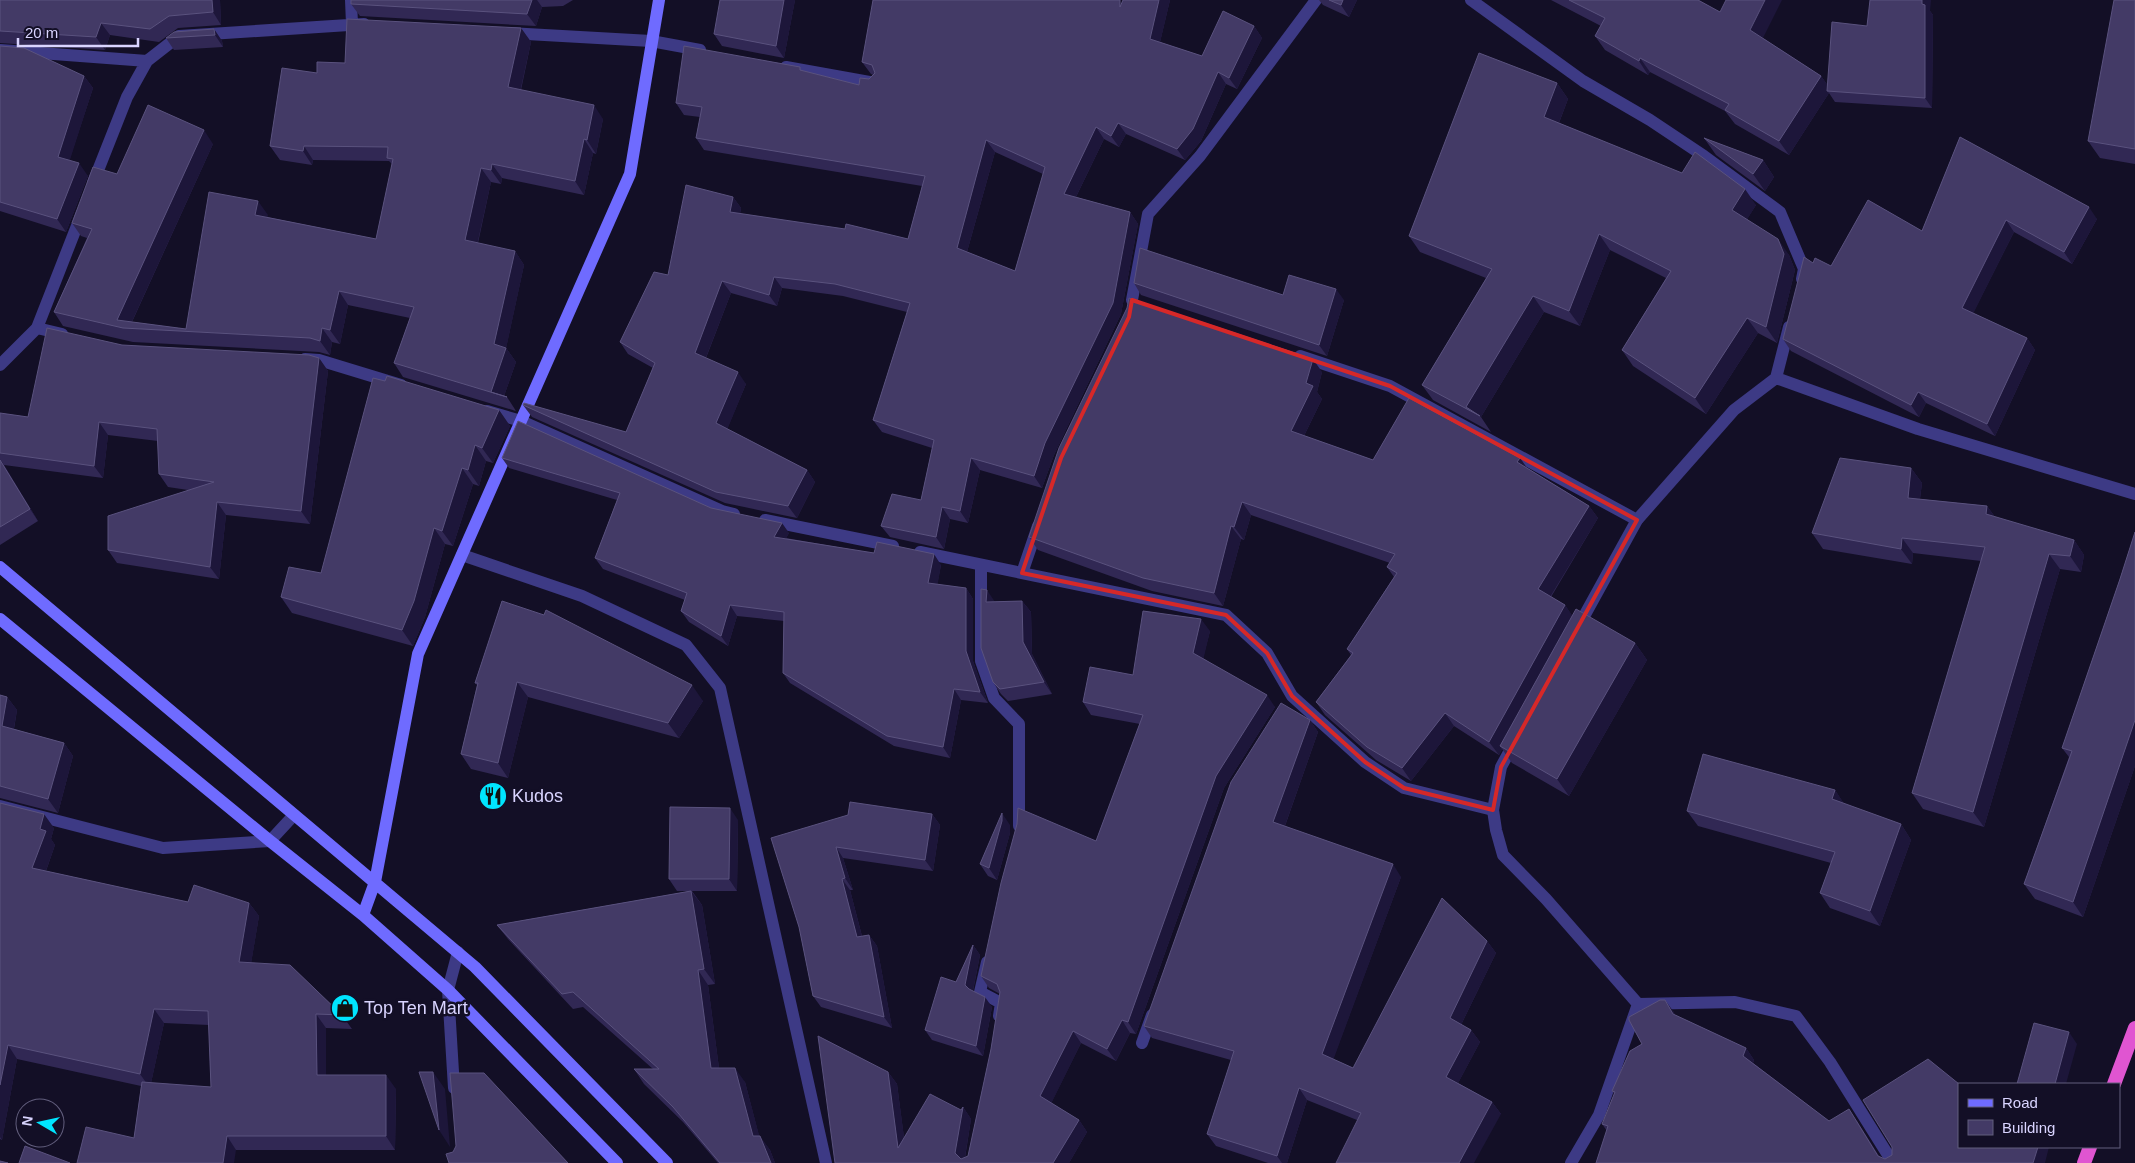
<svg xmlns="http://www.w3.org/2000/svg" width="2135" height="1163" viewBox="0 0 2135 1163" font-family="Helvetica,sans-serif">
  <rect width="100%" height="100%" fill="#130f26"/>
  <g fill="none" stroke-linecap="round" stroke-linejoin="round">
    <!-- minor -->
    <path stroke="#3d3a85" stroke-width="12" d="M351,0l1,24
      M509,33l142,8 49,9
      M0,50l147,11
      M786,67l89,16
      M93,183l34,-86 20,-36 32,-25 185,-12
      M1132,300l16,-86 52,-58 116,-156
      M37,328l25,6
      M1300,356l90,30 247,134
      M305,359l14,1 82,25
      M0,365l37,-37 45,-115
      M487,411l34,10 201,90 12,3
      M765,520l128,26
      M920,552l306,63 41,38 25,43 73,66 39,26 89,22
      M981,565v96l13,37 25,26v102
      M1022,573l16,-47
      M987,962l-7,30 21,11 -2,13
      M1142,1043l10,-28"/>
    <!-- tertiary -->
    <path stroke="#3d3a85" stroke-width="12" d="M1471,0l112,81 67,39 54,36 76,56 24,57 -2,10
      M1789,327l-13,51 142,51 217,65
      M462,555l120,41 104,49 34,43 106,475
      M1577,629l60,-109 97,-110 42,-32
      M1515,741l-14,26 -8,43 3,20 7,25 43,44 92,105 97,-2 61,14 34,46 63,101
      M0,806l163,42 107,-7 24,-26
      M454,1088l-6,-98 10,-38
      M1571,1163l28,-48 39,-111"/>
    <!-- secondary -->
    <path stroke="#6f6bff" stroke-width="12" d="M0,567l475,400 192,196
      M0,619l270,222 93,74 85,75 169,173
      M363,915l12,-33 43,-228 212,-480 29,-174"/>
    <!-- trunk -->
    <path stroke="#e055d1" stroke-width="14" d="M2114,1084l21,-56
      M2084,1163l6,-16"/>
  </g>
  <!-- wall -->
  <path fill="#312854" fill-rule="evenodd" d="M0,0h220l1,25 -43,3 -19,14 -49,-7 -5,15 -105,-7z
    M351,0h222l-10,6 -21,1 -6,19 -176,-10 -9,-12z
    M795,0l-11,58 -62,-12 -8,-12z
    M1170,0l-10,42 42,14 52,-30 8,12 -25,51 -11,-5 -25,57 -16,19 -59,-26 -7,13 -15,-8 -28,58 54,15 8,12 -17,90 -67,141 -12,33 -62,-18 -12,53 -18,-4 -6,30 -54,-12 -9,-11 40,-26 11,-52 -50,-16 -9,-12 34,-108 -64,-16 -61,-8 -5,18 -46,-13 -25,65 40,26 -19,45 80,41 8,12 -18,36 -72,-15 -193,-86 -9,-12 103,27 27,-64 -25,-14 -8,-12 48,-67 65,-78 8,11 -1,6 168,25 14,-53 -218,-36 -8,-12 4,-21 -16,-2 -8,-12 127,-32 56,14 10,-6 4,-4 -2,-1 -9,-12zM995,152l48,22 -28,97 -48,-19z
    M1319,0h38l-8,17 -26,-12z
    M1551,0h147l65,38 58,38 7,10 39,-60 63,-15 3,4 -1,93 -97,-6 -6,-9 -40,62 -54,-31 -10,-13 -75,-39 -2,3 -43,-25 -10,-14 6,-10z
    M2135,0v164l-35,-6 -12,-17z
    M521,28l10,14 -10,48 82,29 -7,35 -3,-1 -9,42 -82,-17 -1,6 -10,-2 -13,61 37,8 9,14 -18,83 10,14 -12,34 3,1 9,14 -113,-34 -9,-14 16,-45 -62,-13 -8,39 -8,-2 -2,13 -11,-3 -186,-10 -70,-16 -9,-14 33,-74 -6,-2 -9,-13 45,-49 96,-30 -81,178 54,7 82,-114 -1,2 109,22 16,-75 -3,-3 -76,-1 -1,5 -32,-5 -10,-14 47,-73 28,-10z
    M214,29l8,12 1,6 -49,3 -8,-12z
    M0,46l84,30 9,12 -24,73 19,15 -22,56 -66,-21z
    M1557,83l11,16 -9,24 197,82 -9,14 42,36 6,15 -18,73 -19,-10 -52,81 -73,-48 -11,-16 44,-72 -56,-28 -30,76 -36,-14 -63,105 10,15 -58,-32 -11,-15 64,-107 -66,-26 -11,-16z
    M1960,137l137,82 -25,45 -58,-32 -41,81 54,25 8,12 -40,86 -69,-33 -7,14 -128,-66 -8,-12 30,-76 18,3 91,-35z
    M1704,138l59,22 11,17 -9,14 -49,-36z
    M1134,283l149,12 61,5 -17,56 -186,-61z
    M122,345l197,13 9,13 -18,153 -84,-9 -7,64 -102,-16 -9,-13 80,-60 -20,-3 -9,-13 -1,-33 -50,-6 -5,43 -99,-13 34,56 -38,24v-132l28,4z
    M1322,372l-5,20 5,7 -18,37 69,24 147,-2 7,10 62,38 9,12 -47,79 14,8 7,11 63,27 12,17 -78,136 -57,-33 -10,-14 -3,6 -45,-29 -43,55 -35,-21 -51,-45 -9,-13 35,-47 -4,-6 47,-72 -7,-10 3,-4 -139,-48 -7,25 -3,-1 -18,67 -71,-15 -114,-41 -9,-13z
    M499,410l11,16 -17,37 -7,-2 -7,25 -6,-2 -20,62 -8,-2 -20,73 -12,29 -121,-33 -11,-16 40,-24z
    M502,458l209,50 78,25 -3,5 155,27 -4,20 29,3 7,11v62l15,42 -27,-3 -11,58 -56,-12 -104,-63 -7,-10 1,-52 -47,-5 -9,30 -39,-24 -8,-11 4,-11 -82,-31 -8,-11 22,-58 -108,-32z
    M1911,468l11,15 -2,16 67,7 8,11 79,23 10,15 -3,17 -21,-3 -76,258 -61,-18 -11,-16 69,-232 -68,-8 -1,11 -89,-15 -11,-16z
    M2135,532v234l-52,151 -48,-18 -11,-15 45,-127 -7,-9 58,-169z
    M502,601l201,100 -24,37 -151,-41 -20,81 -37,-9 -10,-15 16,-69 -2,-2z
    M1022,601l9,11 1,42 20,40 -44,7 -7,-7 -8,-12 2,-80z
    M1210,631l-7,27 72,49 -51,81 -88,246 -6,-1 -14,28 -35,-18 -30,60 28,17 8,12 -18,31h-234l53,-91 9,12 7,54 57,-28 2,-3 8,12 -6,39 3,-2 23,-107 9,-55 -11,-6 -8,-12 115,-135 44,-117 -49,-9 -8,-13 50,-27z
    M0,695l7,2 10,13 -3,19 50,14 9,13 -15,57 -58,-15z
    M1310,720l8,12 -33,94 116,51 -68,182 20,9 134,-127 9,12 -35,72 10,5 9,12 -22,41 34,19 9,12 -144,6 -50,-20 -20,63h-19l-52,-17 -9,-12 24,-74 -79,-22 -8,-12z
    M1835,790l9,14 57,20 10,16 -31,86 -50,-18 -10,-15 11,-30 -133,-37 -11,-15z
    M0,803l54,25 -3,11 4,6 -9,26 142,31 61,1 10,13 -8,47 91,52 10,14 -26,-1v47l70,14 -1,61h-159l-102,-12 7,-52 -124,-27 -15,81 -2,-1zM164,1023l45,2 2,62 -60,-4z
    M932,814l8,11 -7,46 -90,-13 10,32h-3l12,46 7,-1 8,11 15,82 -71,-21 -8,-11 -14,-69 -28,-89z
    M738,820l-1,71h-45l10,14 13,79 -7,1 11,83 26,14 14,54 11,14 5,13h-57l-35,-41 -39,-38 -10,-15h19l-70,-62 -10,2 -65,-70 -11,-14 193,-34h-13l-8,-12z
    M1010,825v8l-13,47 -9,-4 -8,-12z
    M973,945l7,10 -7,36 19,16 -9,49 -51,-16 -7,-10 31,-48z
    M1673,1011l2,4 71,33 8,12 -1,3 76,58h28l22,35 6,3 160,4h-449l11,-32 -5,-7 12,-30 -2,-3 30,-47z"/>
  <!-- shaded-wall -->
  <path fill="#1d163a" d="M212,0h8l1,25 -8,-13z
    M532,0h5l5,7 -6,19 -9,-12z
    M784,0h11l-11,58 -8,-12z
    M1159,0h11l-12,51 -8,-12z
    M1343,0h14l-8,17 -8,-12z
    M1765,0h17l-22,44 -10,-14z
    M1922,0h9l-1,11 3,4 -1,93 -7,-10z
    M101,23l9,12 -5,15 -9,-13z
    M1254,26l8,12 -25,51 -8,-11z
    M521,28l10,14 -13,59 -10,-14z
    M214,29l8,12 1,6 -8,-12z
    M1640,58l10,14 -2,3 -9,-14z
    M1218,72l8,12 -25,57 -16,19 -8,-11z
    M84,76l9,12 -26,81 -9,-12z
    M1821,76l10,14 -4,1 2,2 -40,62 -10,-14z
    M1557,83l11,16 -13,34 -11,-16z
    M594,105l9,14 -7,35 -9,-14z
    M1118,123l8,11 -7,13 -8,-11z
    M1096,127l8,12 -32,66 -8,-11z
    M204,130l9,14 -84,184 -12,-8z
    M584,139l9,14 -9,42 -9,-14z
    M986,140l9,12 -30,107 -8,-11z
    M304,146l9,14 -1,5 -9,-14z
    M1763,160l11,17 -9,14 -12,-17z
    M79,163l9,13 -22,56 -9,-13z
    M492,164l10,14 -1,6 -10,-14z
    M481,168l10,14 -16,72 -10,-14z
    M1745,189l11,16 -13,21 -11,-16z
    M733,197l8,11 -3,16 -8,-12z
    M258,201l10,14 -3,14 -10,-14z
    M2089,207l8,12 -25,45 -8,-12z
    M1130,212l8,12 -17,90 -67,141 -12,33 -8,-12 11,-33z
    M2006,220l8,12 -44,88 -8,-12z
    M1599,234l11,16 -30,76 -11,-15z
    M1778,239l11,16 6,15 -18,73 -11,-16z
    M515,251l9,14 -18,84v-1l10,14 -12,34 -13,-4 3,-48z
    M774,277l8,11 -5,18 -8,-11z
    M722,281l9,12 -28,72 -8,-12z
    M1336,289l8,11 -17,56 -8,-11z
    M339,291l9,14 -8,39 -10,-14z
    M1533,296l11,16 -63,105 -15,-10z
    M1747,318l11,15 -52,81 -11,-16z
    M322,328l10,14 -2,13 -10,-14z
    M2027,338l8,12 -40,86 -8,-12z
    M319,358l9,13 -18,153 -9,-13z
    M1313,359l9,13 -5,20 5,7 -22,45 -9,-13z
    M738,372l8,12 -21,51 -9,-12z
    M1918,392l8,11 -7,14 -8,-12z
    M499,410l11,16 -17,37 -11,-15z
    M99,422l9,13 -5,43 -9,-12z
    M475,445l11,16 -7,25 -11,-16z
    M971,458l9,12 -12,53 -8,-12z
    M1520,458l9,13 -12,-9z
    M0,459l4,6 34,56 -8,-12z
    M462,468l11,16 -20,62 -11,-15z
    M1911,468l11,15 -4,30 -10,-15z
    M807,470l8,12 -18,36 -9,-12z
    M217,502l9,13 -7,64 -9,-12z
    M1242,502l9,13 -7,25 -10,-13z
    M1589,506l9,12 -51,84 -9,-13z
    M1987,506l11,15 -12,-7z
    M942,507l8,12 -6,30 -8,-12z
    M782,523l7,10 -7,14 -8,-10z
    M1231,526l10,13 -18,67 -9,-13z
    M434,528l11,16 -20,73 -12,29 -11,-16z
    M1902,538l11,15 -1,11 -11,-15z
    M2074,540l10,15 -3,17 -11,-16z
    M934,554l7,11 -5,29 -8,-11z
    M2049,554l11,15 -76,258 -11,-15z
    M966,588l7,11v62l15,42 -8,-11 -14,-41z
    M987,590l8,12h-9z
    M1022,601l9,11 1,42 20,40 -8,-12 -21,-40z
    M730,605l7,11 -9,30 -7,-10z
    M1565,605l9,13 -74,128 2,3 -3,6 -10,-13z
    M1201,619l9,12 -8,34 -9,-12z
    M1635,643l12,17 -78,136 -12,-17z
    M517,682l11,15 -20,81 -10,-15z
    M692,685l11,16 -24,37 -11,-15z
    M954,689l7,11 -11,58 -7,-11z
    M1267,695l8,12 -51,81 -88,246 -8,-12 88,-246z
    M7,697l10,13 -5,29 -10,-13z
    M1445,713l9,13 -43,55 -9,-13z
    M1310,720l8,12 -36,102 -9,-12z
    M2135,720v46l-52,151 -10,-15z
    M64,743l9,13 -15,57 -10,-14z
    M1835,790l10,15 -13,-6z
    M730,808l8,12 -1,71 -8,-12z
    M1002,813l8,12v8l-13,47 -8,-12z
    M44,814l10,14 -3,11 4,6 -13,37 -10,-14 8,-39z
    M932,814l8,11 -7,46 -8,-11z
    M1901,824l10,16 -31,86 -10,-15z
    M836,847l7,11 10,32 -8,-12z
    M1393,864l8,13 -70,189 -9,-12z
    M842,879l8,11 15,58 -8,-11z
    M691,891l11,14 13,79 -11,-15z
    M249,903l10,13 -10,60 -10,-14z
    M869,935l8,11 15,82 -8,-11z
    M1487,941l9,12 -38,78 -8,-13z
    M973,945l7,10 -8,40 -7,-10z
    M698,970l10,15 13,98 -10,-15z
    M985,997l7,10 -9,49 -7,-10z
    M1665,1000l8,11 8,15 -8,-12z
    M154,1009l10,14 -14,65 -10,-14z
    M316,1014l10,14v61l-9,-14z
    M1122,1020l8,13 -14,28 -9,-12z
    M1471,1030l9,12 -25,47 -9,-12z
    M1073,1031l8,12 -32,65 -9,-12z
    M2069,1032l8,12 -11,40h-11z
    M8,1045l9,14 -15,81 -2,-3v-52z
    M1746,1048l8,12 -3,7 -8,-11z
    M735,1068l10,14 18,68 -10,-14z
    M433,1072l12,17 5,58 -11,-17z
    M888,1072l9,12 10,76 -9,-12z
    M386,1075l10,14 -1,61 -9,-14z
    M1299,1088l8,12 -20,63h-5l-5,-7z
    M1492,1102l9,12 -27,49h-15z
    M963,1107l8,12 -7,44 -9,-10z
    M1849,1109l8,12 26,42 -5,-7z
    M1079,1120l8,12 -18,31h-16z
    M227,1136l9,14 -2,13h-11z
    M760,1136l10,14 5,13h-4z
    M2038,1147h11l-4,16h-12z"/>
  <!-- building -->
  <path fill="#433a66" stroke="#5a527e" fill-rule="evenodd" d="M0,0h212l1,12 -44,4 -19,13 -49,-6 -5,14 -96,-6z
    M351,0h181l-5,14 -176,-10z
    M720,0h64l-8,46 -62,-12z
    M873,0h247v7l3,-7h36l-9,39 52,17 21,-45 31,15 -25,52 -11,-6 -25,57 -16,20 -59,-26 -7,13 -15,-9 -32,67 66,18 -17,91 -68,140 -11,33 -63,-18 -11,53 -18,-4 -6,30 -55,-11 11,-32 29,6 13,-60 -61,-20 37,-117 -75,-19 -61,-7 -5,18 -47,-14 -27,72 43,19 -22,51 91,47 -19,36 -72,-14 -193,-87 1,-2 102,29 29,-69 -35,-21 34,-70 14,3 18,-90 47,12 -3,15 115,17 1,-5 62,15 17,-63 -229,-38 6,-31 -26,-4 8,-57 116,21v3l59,15 1,-7 9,1 6,-6 -3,-8 -10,-3zM986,140l59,27 -30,104 -58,-23z
    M1329,0h14l-2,5z
    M1569,0h129l22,12 6,-12h39l-15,30 71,46 -42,65 -54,-31 4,-6 -89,-46 -1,3 -44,-25 10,-18z
    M1870,0h52v4l3,1v93l-98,-7 5,-69 35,4z
    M2114,0h21v149l-47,-8z
    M347,19l174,9 -13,59 86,18 -7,35 -3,-1 -9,42 -83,-17 -1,6 -10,-2 -16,72 50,11 -21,93 12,4 -15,44 16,5 -113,-34 20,-56 -75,-16 -9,39 -8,-2 -2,13 -10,-3 -187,-10 -69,-16 38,-83 -20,-6 21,-56 24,7 31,-69 56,25 -87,190 69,9 23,-137 49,9 -3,14 121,24 17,-80 -6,-1 1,-11 -84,-1 -1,5 -33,-5 12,-78 35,5v-11l28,1z
    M214,29l1,6 -49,3 8,-6z
    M0,46l24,2 60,28 -26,81 21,6 -22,56 -57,-17z
    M1479,53l78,30 -13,34 138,56 13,-21 50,37 -13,21 46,29 6,15 -18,73 -19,-9 -52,80 -73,-48 49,-79 -72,-37 -30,77 -36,-15 -67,111 14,9 -58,-31 70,-116 -83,-33z
    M1960,137l129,70 -25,45 -58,-32 -44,88 65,30 -40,86 -69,-32 -7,13 -128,-66 21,-82 9,6 2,-5 16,8 37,-66 54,31z
    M1704,138l59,22 -10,14z
    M1140,248l143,47 6,-20 47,14 -17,56 -185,-62z
    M1129,298l184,61 -7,24 7,3 -22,45 82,29 36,-62 111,60 -3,4 72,44 -51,83 27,16 -76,137 -44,-29 -43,55 -35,-21 -51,-45 37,-49 -6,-4 50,-76 -10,-6 8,-13 -153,-52 -8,25 -3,-1 -17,67 -71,-15 -114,-41 30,-89 68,-140z
    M47,328l75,17 187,10 10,3 -18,153 -84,-9 -7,65 -102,-17v-34l106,-34 -55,-8 -2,-45 -58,-7 -5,44 -94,-13v-40l28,4z
    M387,376l112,34 -17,38 -7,-3 -7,25 -6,-2 -20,63 -8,-3 -20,73 -12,29 -121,-33 8,-30 32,6 52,-195 12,3z
    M518,421l193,87 71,15 -8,14 100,16 3,-11 57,12 -6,29 38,5v63l14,41 -26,-3 -11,58 -56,-11 -104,-63 1,-61 -54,-7 -9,31 -40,-25 6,-18 -92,-35 25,-65 -118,-35z
    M1840,458l71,10 -3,30 79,8 -1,8 88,26 -4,16 -21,-2 -76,258 -61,-19 73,-246 -83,-9 -1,11 -89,-16z
    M0,460l30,49 -30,18z
    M2135,532v188l-62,182 -49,-18 48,-133 -10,-3 58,-169z
    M981,589l6,1 -1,12 36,-1 1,41 21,40 -44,7 -7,-7 -12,-34z
    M502,601l42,14 2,-5 146,75 -24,38 -151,-41 -19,81 -37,-9 17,-71h-3z
    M1576,609l59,34 -78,136 -57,-33z
    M1143,611l58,8 -8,34 74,42 -51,81 -88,246 -6,-2 -15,29 -34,-18 -33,65 39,24 -26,43h-218l-17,-127 70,36 10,76 32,-54 31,16 2,-3 -8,46 6,6 7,-3 23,-107 9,-57 -3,-8 -16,-8 20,-93 16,-59 1,-16 78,33 47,-126 -60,-13 7,-35 43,8z
    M0,695l7,2 -5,29 62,17 -16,56 -48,-13z
    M1281,703l29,17 -37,102 120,42 -71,190 31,14 89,-170 45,43 -37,77 21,12 -25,47 46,25 -33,61h-123l25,-50 -62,-25 -22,68 -70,-22 27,-83 -90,-25 87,-244z
    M1703,754l132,36 -3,9 69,25 -31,87 -50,-18 15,-41 -148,-41z
    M850,802l82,12 -7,46 -89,-13 9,31 -3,1 15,58 12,-2 15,82 -71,-21 -14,-69 -28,-89 77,-23z
    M0,803l44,11 -4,15 6,2 -14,37 156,34 6,-17 55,18 -10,59 51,3 52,50 -26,-1 1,61h69v61h-159l-4,27h-146l9,-36 48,11 8,-56 69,5 -3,-76 -54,-2 -14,65 -132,-29 -8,40z
    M670,807l60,1 -1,71h-60z
    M1002,813v8l-13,47 -9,-4z
    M691,891l13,78 -6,1 13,98h24l18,68h7l11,27h-51l-47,-56 -39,-38h25l-86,-77 -11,2 -65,-69z
    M973,945l-8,40 4,4 16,8 -9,49 -51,-16 16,-53 15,5z
    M1660,1000h5l8,14 73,34 -3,8 86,65 20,-12 29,47 7,3 7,-4v-8l-29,-47 65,-41 31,25v63h79l-5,16h-437l12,-37 -6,-2 13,-32 -3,-1 18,-40 12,-7 -13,-24v-3z
    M2034,1023l35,9 -14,52h-38z
    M419,1072h14l6,58z
    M450,1073h34l84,90h-119l-3,-9 7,-2 3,-6z
    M25,1146l45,17h-51z
    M0,1161l8,2h-8z"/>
  <!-- marked area -->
  <path fill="none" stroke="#d62828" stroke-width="4" stroke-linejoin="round" d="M1132,300l258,86 247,134 -136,247 -8,43 -89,-22 -39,-26 -73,-66 -25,-43 -41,-38 -204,-42 39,-115 68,-141z"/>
  <!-- icons -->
  <defs>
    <symbol id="restaurant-disc" viewBox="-11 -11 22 22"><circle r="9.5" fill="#00e5ff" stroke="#130f26"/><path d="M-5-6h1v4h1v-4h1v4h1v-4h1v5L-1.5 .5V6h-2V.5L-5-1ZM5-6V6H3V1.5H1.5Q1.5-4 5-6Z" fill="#111"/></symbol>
    <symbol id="shop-disc" viewBox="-11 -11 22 22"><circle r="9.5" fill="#00e5ff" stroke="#130f26"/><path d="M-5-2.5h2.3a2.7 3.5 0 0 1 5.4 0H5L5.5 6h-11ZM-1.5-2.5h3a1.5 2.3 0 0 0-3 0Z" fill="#111"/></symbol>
  </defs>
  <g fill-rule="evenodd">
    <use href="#restaurant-disc" x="477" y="780" width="32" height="32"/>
    <use href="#shop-disc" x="329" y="992" width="32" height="32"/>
  </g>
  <g text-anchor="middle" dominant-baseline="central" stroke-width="5" stroke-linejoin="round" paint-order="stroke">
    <!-- poi labels -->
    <g font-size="18" fill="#d9d4ff" stroke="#130f26" text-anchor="start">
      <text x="512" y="796">Kudos</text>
      <text x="364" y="1008">Top Ten Mart</text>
    </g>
  </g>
  <!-- legend -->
  <rect x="1958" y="1083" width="162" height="65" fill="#130f26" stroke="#625e7d"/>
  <rect x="1968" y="1099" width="25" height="8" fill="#6f6bff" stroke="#625e7d"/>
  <text x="2002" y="1108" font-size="15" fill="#d9d4ff">Road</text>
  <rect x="1968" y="1120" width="25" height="15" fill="#433a66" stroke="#625e7d"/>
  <text x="2002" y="1133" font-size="15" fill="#d9d4ff">Building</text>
  <!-- north arrow -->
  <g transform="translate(40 1123) rotate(279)"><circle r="24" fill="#130f26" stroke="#625e7d"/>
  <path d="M0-4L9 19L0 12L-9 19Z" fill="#00e5ff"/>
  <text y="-8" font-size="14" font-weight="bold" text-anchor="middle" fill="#d9d4ff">N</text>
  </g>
  <!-- scale -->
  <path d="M18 38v8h120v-8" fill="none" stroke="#d9d4ff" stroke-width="2.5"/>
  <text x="25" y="38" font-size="15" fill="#d9d4ff" stroke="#130f26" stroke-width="4" paint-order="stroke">20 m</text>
</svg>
